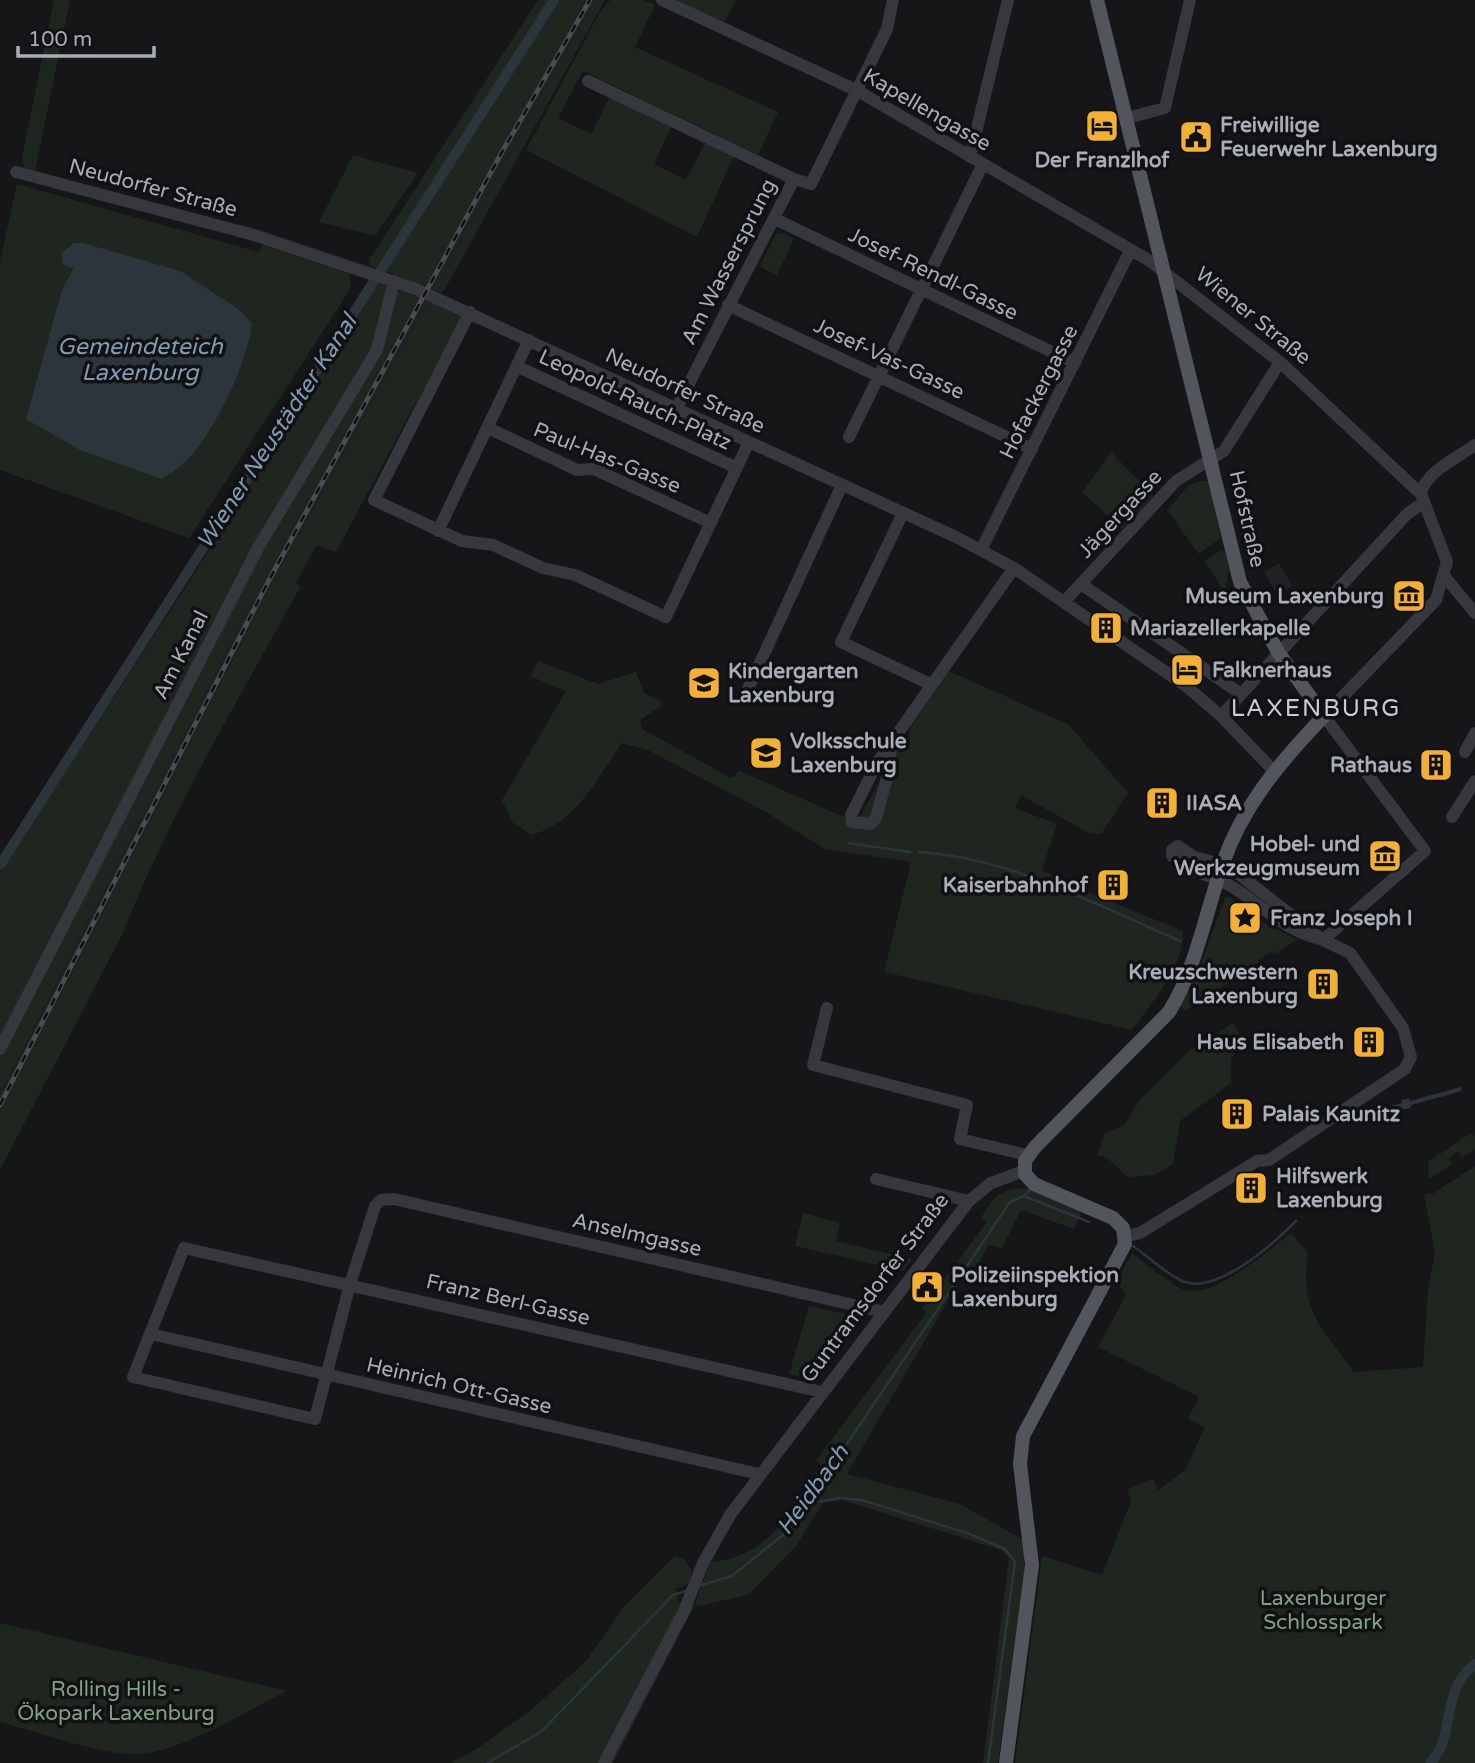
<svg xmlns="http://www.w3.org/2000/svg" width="1475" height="1763" viewBox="0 0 1475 1763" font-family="'Varela Round',sans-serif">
  <rect width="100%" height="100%" fill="#161618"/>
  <!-- built -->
  <path fill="#222225" d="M586,0h9l-161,290 -8,-4z
    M420,297l8,4 -152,275 -276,536v-17l236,-462z
    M1279,563l13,23 -15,8 -13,-22z"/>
  <!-- green -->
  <path fill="#1e261f" d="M54,0h16l-35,171 -11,-4 -2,-10z
    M538,0h48l-160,286 -55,-20 -2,-6z
    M595,0h10l-160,289 -4,4 -7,-3z
    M610,0h33l12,5 -20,42 143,65 -20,43 -175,-84 -25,47 33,16 19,-37 61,30 -17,37 32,16 19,-37 29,13 -37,81 -171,-87 74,-138z
    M673,0h63l-12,23z
    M353,155l65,18 -43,63 -56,-14z
    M17,184l242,68 4,-9 86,28 2,17 -162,250 -189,-68v-209z
    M784,233l10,6 -17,36 -17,-8 16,-33z
    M376,283l11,3 5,12 6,-7h10l12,6 -184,336 -236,461v-222l185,-284z
    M428,301l34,16 -126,235 -19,-7 -21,38 5,3c-62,113 -131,227 -178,347l-123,237v-58l276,-536z
    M1111,452l42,43 -31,34 -40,-37z
    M1201,481h9l11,57 -22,16 -32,-44 22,-25z
    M1220,551l5,1 4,18 -3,15 5,16 -27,-40z
    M539,661l59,23 38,-12 8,21 17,9 -1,5 -20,13 2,9 89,49 9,-7 117,52 46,-85 7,-3 -1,-6 40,-58 120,54 59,68 -27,41 -14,-2 -66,-37 -6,13 42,16 -15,46 23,13 118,48c1,36 -31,71 -51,99l-248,-58 27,-110 -86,-13 -61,-38 -116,-61 -26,-7c-25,35 -46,81 -91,92l-19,-13 -10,-22 64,-109 -36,-15z
    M1230,897l29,23 38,20 -23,14 -2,-3 -14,9 1,3 -74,48 -5,-6 16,-28 29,-79z
    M1233,1023l11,18 -13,17v25l-51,38 -7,43 -18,11 -28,2 -21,-20 -9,-2 8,-22 19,-8 16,-25 48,-48z
    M1471,1133l4,5v11l-12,8 -5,-6 -9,7 4,6 -24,15 -1,-17z
    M1475,1166v597h-460l27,-207 60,19 29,-74 -4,-12 26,-11 5,12 27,-20 20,-43 -17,-8 11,-22 -101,-50 28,-52 -10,-15 16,-27c16,12 33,27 50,36 27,14 88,-40 109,-56l17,20c-9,58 14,75 46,119l69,-5 5,-79 7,-34 -11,-60h8z
    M1026,1188l56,22 -8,19 -53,-19 -19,38 -14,-3 -18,36 -10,-1 -113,194 113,30 64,36v33l-26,190h-15l26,-205 -8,-8 -159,-50 -19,3 -27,43 -48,49 -54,12 -81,156h-163l25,-13 56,-40 55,-49 37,-53 52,-52 10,4 7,11 -3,13 -13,5 2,13 16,5 16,-45c62,-6 78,-50 112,-96l-6,-5 110,-148 -4,-4 65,-87 -6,-4c13,-22 18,-28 45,-30z
    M803,1213l37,10 -4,18 76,18 -9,12 -108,-25z
    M809,1306l41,9v6l8,6 -42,53 -27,-6z
    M0,1623l287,68c-39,19 -104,60 -147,63 -38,2 -101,-22 -140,-32z"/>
  <!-- water -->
  <path fill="#2c353c" d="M74,243h9l97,28 57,37 15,15c-4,39 -35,102 -60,132 -9,10 -19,17 -30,24l-82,-29 -54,-31 36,-129 12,-22 -11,-3 -2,-11z
    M1461,1087l1,4 -51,14v3l-25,4 -1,-4 17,-5 -1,-3 8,-2 1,3z"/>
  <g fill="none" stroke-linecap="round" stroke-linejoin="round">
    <!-- stream -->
    <path stroke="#2c353c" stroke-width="2.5" d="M848,843l62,9
      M919,852c93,6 177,53 261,89
      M1024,1196l5,-5
      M1133,1246c16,11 32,27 49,35 34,15 91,-37 114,-60
      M809,1503l33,-5 20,2 105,33 38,16 10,13 -27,201
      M698,1586l34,-10 57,-46 221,-328 14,-6 65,26
      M487,1763l54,-31 132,-137 16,-5"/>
    <!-- canal -->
    <path stroke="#2c353c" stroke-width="10" d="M0,865l554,-865
      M1430,1763c27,-27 9,-72 45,-99"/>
    <!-- minor -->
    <path stroke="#37383d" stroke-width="12" d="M662,0l196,91 292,170 130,101 141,132 26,68 -11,38 -112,116 101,135 -102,89
      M588,81l206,98
      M1127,118l38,-10 25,-108
      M970,157l38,-157
      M16,172l238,63 162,54 540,248 58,31 172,118 35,30 52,54
      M775,219l300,144
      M728,305l304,144
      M470,312l-96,188 88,41 31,4 50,23 32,7 91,42 83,-175
      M518,367l219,101
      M676,409l118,-230 17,5 76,-155 6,-29
      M488,428l89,42 17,-1 117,54
      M849,437l134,-273
      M1421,494c4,-22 36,-36 54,-49
      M903,513l-62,129 91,43
      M438,531l91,-191
      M981,550l149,-299
      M1445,577l30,36
      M1081,584l160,110
      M1064,602l112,-121 48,-30 56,-89
      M747,691l95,-206
      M1221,716l186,-202 16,-11
      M891,745l-2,25 -13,48 -5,6 -19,-2 -1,-7 26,-52 137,-195
      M1465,752l10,-19
      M1452,817l23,-36
      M827,1008l-14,57 154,40 -7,34 67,16
      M0,1049l259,-503 118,-196 17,-69
      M876,1179l93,22
      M1125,1236l15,-3 117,-72 12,-1 136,-91 6,-12 -8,-29 -53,-75 -27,-13 -87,-68 -14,-8 -28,-7 -16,-11 -6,4v6c20,19 41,18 62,32 33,21 49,42 89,52
      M151,1334l608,140
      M822,1392l-638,-144 -51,129 182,42 35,-135 25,-78 6,-6 13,-1 490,113
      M604,1763l80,-152 19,-48 27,-48 239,-314 22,-18 33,-12"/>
    <!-- major -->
    <path stroke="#53555c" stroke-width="14" d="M1006,1763l26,-198 -12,-101 3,-28 102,-192 -2,-16 -10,-10 -79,-34 -9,-10v-13l10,-14 134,-135c27,-44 36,-97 53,-146 20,-60 59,-105 102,-150l-46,-64 -38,-70 -143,-582"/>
    <defs>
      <path id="rail" d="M0,1105l268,-523 234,-430 88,-152"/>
    </defs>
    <!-- rail casing -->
    <use href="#rail" stroke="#4a4c52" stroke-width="5"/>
    <!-- rail -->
    <use href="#rail" stroke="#111113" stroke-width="2.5" stroke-dasharray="8" stroke-linecap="butt"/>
  </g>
  <!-- icons -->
  <defs>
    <symbol id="hotel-square" viewBox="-11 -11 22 22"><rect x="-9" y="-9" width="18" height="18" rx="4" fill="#f2b134" stroke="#111113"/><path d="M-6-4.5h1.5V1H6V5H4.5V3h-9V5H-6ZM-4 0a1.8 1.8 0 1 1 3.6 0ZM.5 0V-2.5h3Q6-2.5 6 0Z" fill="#111"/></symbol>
    <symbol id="civic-square" viewBox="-11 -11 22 22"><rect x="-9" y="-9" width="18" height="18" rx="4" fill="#f2b134" stroke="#111113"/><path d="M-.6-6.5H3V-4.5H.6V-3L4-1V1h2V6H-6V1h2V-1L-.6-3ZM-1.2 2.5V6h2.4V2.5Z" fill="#111"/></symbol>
    <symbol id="museum-square" viewBox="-11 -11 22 22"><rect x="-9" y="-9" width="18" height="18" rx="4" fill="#f2b134" stroke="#111113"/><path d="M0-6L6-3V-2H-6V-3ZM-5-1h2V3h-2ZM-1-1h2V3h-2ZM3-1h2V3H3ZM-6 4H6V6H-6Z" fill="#111"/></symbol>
    <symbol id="building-square" viewBox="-11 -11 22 22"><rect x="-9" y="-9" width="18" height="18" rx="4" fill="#f2b134" stroke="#111113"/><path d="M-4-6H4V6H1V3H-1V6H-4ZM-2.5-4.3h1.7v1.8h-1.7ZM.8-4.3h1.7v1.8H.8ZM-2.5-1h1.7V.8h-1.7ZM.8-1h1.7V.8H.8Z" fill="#111"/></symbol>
    <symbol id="school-square" viewBox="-11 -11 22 22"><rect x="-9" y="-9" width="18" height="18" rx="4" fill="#f2b134" stroke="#111113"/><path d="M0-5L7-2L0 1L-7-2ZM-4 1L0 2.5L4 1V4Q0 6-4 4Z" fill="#111"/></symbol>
    <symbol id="sight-square" viewBox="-11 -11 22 22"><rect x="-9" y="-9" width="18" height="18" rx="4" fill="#f2b134" stroke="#111113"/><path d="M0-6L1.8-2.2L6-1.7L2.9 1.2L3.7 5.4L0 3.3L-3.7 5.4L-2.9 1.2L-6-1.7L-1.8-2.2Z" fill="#111"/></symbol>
  </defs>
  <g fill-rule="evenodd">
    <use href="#hotel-square" x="1083" y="107" width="38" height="38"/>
    <use href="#civic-square" x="1177" y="118" width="38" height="38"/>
    <use href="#museum-square" x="1390" y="577" width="38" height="38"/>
    <use href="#building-square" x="1087" y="609" width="38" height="38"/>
    <use href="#hotel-square" x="1168" y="651" width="38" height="38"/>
    <use href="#school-square" x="685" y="664" width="38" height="38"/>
    <use href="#school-square" x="747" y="734" width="38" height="38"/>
    <use href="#building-square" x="1417" y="746" width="38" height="38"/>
    <use href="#building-square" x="1143" y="784" width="38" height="38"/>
    <use href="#museum-square" x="1366" y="837" width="38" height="38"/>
    <use href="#building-square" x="1094" y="866" width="38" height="38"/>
    <use href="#sight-square" x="1226" y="899" width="38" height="38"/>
    <use href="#building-square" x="1304" y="965" width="38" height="38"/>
    <use href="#building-square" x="1350" y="1023" width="38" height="38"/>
    <use href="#building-square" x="1218" y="1095" width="38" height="38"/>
    <use href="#building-square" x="1232" y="1169" width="38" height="38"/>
    <use href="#civic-square" x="908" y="1268" width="38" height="38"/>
  </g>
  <g text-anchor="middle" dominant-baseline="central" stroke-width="7" stroke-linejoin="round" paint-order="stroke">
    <!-- street labels -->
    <g font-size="21" fill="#a8adb8" stroke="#111113">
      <text transform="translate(927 110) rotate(30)">Kapellengasse</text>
      <text transform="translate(153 188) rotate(15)">Neudorfer Straße</text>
      <text transform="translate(729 262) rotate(-63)">Am Wassersprung</text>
      <text transform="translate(933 274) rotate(26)">Josef-Rendl-Gasse</text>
      <text transform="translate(1253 316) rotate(39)">Wiener Straße</text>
      <text transform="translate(889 359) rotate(25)">Josef-Vas-Gasse</text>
      <text transform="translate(685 391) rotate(25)">Neudorfer Straße</text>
      <text transform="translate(1039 392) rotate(-63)">Hofackergasse</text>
      <text transform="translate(635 400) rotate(25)">Leopold-Rauch-Platz</text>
      <text transform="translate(607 458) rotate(22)">Paul-Has-Gasse</text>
      <text transform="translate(1120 514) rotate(-47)">Jägergasse</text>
      <text transform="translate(1247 519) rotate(77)">Hofstraße</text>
      <text transform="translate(181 655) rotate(-63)">Am Kanal</text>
      <text transform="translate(637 1235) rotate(13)">Anselmgasse</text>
      <text transform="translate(875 1288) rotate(-53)">Guntramsdorfer Straße</text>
      <text transform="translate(508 1300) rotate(13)">Franz Berl-Gasse</text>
      <text transform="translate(459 1386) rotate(13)">Heinrich Ott-Gasse</text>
    </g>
    <!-- poi labels -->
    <g font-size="21" font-weight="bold" fill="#a8adb8" stroke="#111113" text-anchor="start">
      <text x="1220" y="125">Freiwillige<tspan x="1220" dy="24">Feuerwehr Laxenburg</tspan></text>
      <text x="1102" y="160" text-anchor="middle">Der Franzlhof</text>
      <text x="1384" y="596" text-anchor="end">Museum Laxenburg</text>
      <text x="1130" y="628">Mariazellerkapelle</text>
      <text x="1212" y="670">Falknerhaus</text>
      <text x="728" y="671">Kindergarten<tspan x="728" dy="24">Laxenburg</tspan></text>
      <text x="790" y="741">Volksschule<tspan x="790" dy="24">Laxenburg</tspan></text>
      <text x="1412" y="765" text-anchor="end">Rathaus</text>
      <text x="1186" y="803">IIASA</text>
      <text x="1360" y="844" text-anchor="end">Hobel- und<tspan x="1360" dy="24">Werkzeugmuseum</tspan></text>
      <text x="1088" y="885" text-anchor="end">Kaiserbahnhof</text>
      <text x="1270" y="918">Franz Joseph I</text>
      <text x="1298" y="972" text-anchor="end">Kreuzschwestern<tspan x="1298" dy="24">Laxenburg</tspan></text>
      <text x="1344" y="1042" text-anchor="end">Haus Elisabeth</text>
      <text x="1262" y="1114">Palais Kaunitz</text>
      <text x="1276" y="1176">Hilfswerk<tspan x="1276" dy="24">Laxenburg</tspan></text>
      <text x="951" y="1275">Polizeiinspektion<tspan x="951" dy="24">Laxenburg</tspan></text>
    </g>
    <!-- park labels -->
    <g font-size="21" fill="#7fa381" stroke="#111113">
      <text x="1323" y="1598">Laxenburger<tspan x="1323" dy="24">Schlosspark</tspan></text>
      <text x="116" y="1689">Rolling Hills -<tspan x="116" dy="24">Ökopark Laxenburg</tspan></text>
    </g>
    <!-- water labels -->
    <g font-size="23" font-style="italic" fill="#7f9bb3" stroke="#111113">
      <text x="140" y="347">Gemeindeteich<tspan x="140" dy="26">Laxenburg</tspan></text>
      <text transform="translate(277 432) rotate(-57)">Wiener Neustädter Kanal</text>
      <text transform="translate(813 1490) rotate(-54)">Heidbach</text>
    </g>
    <!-- quarter labels -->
    <g font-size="24" letter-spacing="2" fill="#c9ccd4" stroke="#111113">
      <text x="1316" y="708">LAXENBURG</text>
    </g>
  </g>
  <!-- scale -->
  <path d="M18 46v10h136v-10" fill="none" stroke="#a8adb8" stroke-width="3.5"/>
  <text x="28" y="46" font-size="21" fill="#a8adb8" stroke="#111113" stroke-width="5" paint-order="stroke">100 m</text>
</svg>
